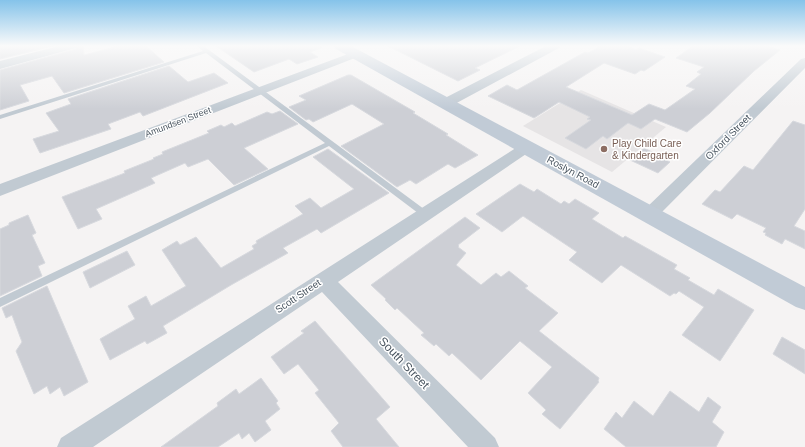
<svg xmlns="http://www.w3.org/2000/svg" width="805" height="447" viewBox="0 0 805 447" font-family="Arial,sans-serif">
  <rect width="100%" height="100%" fill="#f5f3f3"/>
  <!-- education -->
  <path fill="#e6e4e5" d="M581,90l85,37 -54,45 -89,-46z"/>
  <!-- building -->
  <path fill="#cdcfd5" stroke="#d7d9de" d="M0,46h53l-53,13z
    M78,46h5l1,9 35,-9h27l18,16 -100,31 -12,-17 -32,9 9,16 -29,9v-40l76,-21z
    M216,46h104l1,2 -11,4 8,5 -21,7 -8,-5 -35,13z
    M388,46h132l-45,22 5,2 -22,11z
    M601,46h25l10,4 3,-2 26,9 -21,14 -3,-1 -6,4 -31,-11 -38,24 66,28 17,-11 16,6 30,-21 -9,-3 15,-12 -4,-2 7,-5 -28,-9 17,-12h73l14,4 -26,21 -44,42 -23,19 -32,-13 -14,10 -13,-6 -21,16 -4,-3 -17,13 -21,-11 26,-18 -4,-1 3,-2 -31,-15 -25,16 -46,-22 19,-11 10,5 68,-38 3,1z
    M169,66l19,16 26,-9 14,10 -85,33 -3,-4 -32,12 3,5 -71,24 -7,-14 26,-8 -13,-18 25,-9 -3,-5z
    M348,75h3l64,37 -2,1 35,21 -2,1 32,20 -23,13 -7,-4 -32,20 -6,-4 -13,7 -56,-41 43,-22 -32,-20 -39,18 -4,-3 -3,1 -17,-13 17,-7 -7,-4z
    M280,111l18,13 -54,24 24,21 -34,16 -26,-26 -20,8 -3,-4 -34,15 4,5 -59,26 6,10 -24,10 -16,-32 63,-24 -1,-2 30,-12 -1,-1 10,-4 -1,-2 47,-19 -2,-2 14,-6 3,2 8,-4 3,3 32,-14 5,2z
    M793,121l12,4v84l-11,17 11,5v18l-20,-10 -3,5 -17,-9 1,-2 -3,-1 3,-4 -29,-14 -5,5 -30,-15 13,-14 5,2 24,-26 9,4z
    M644,148l16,8 -1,1 11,5 -12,11 -28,-13z
    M328,149l61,44 -68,40 -4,-4 -34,19 5,5 -57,32 -68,41 4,7 -20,11 -2,-3 -35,19 -10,-21 35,-20 -7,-13 18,-10 5,10 35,-20 -24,-36 15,-9 3,4 16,-8 25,31 33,-19 -2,-3 5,-3 -1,-2 47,-27 -8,-8 15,-8 11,10 33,-19 -41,-32z
    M520,184l14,8 3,-3 24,15 3,-3 5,3 6,-5 24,14 -7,6 31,19 2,-2 52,29 -3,4 16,9 -2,2 26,15 4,-6 36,21 -34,51 -38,-26 22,-28 -25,-16 -3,3 -2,-1 -4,3 -49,-31 -19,18 -33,-23 8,-8 -54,-36 -21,16 -26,-18z
    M28,215l8,18 -4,2 13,28 -7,3 4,10 -42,20v-67l9,-4v-2z
    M465,217l15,11 -22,17 1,1 -1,1 8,6 -10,12 25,20 15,-12 5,4 8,-6 19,15 -3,2 33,25 -19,18 60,47 -1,3 1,1 -39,47 -18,-15 4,-4 -18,-17 24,-26 -32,-26 -39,39 -29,-27 -3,3 -13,-12 -2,2 -13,-11 3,-2 -27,-25 -2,2 -10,-10 1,-1 -15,-14z
    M127,251l8,14 -45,23 -7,-16z
    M47,286l41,96 -24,14 -4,-9 -10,7 -3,-8 -13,8 -18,-43 6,-9 -10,-27 -6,3 -4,-10z
    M315,321l75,86 -14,12 23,28h-56l-12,-16 8,-8 -24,-30 4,-3 -21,-26 -14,10 -13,-17 33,-24 -3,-2z
    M782,337l23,13v24l-32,-20z
    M261,378l17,23 -2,2 4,6 -15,12 6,9 -16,12 -6,-9 -7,6 -3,-6 -21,14h-57l57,-41 -1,-3 19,-14 3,5z
    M670,391l29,21 9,-15 13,10 -9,15 12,10 -8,15h-90l-22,-18 12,-17 6,6 12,-17 19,15z"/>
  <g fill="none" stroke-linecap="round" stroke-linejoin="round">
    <!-- lane -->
    <path fill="#c1cad2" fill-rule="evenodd" d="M197,46h7l5,4 219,162 1,2 -1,2h-6l-93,-70 -329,161v-9l325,-155 -119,-90 -206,66v-4l203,-64z"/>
    <!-- street -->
    <path fill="#c1cad2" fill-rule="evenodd" d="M59,46h18l-1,2 -76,21v-8z
      M546,46h14l-1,2 -108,58h-10l-2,-3 2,-3z
      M356,51l4,1 2,2 -2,2 -360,140v-12z
      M805,58v10l-148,149 -6,2 -6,-2 -3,-4 3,-4 156,-150z
      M527,143l5,1 2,3 -2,3 -194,132 157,156 4,9h-31l-146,-155 -229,155h-36l4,-9 461,-294z"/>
    <!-- secondary -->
    <path fill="#c1cbd6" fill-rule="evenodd" d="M334,46h17l454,241v23l-9,-3 -460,-258z"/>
  </g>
  <!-- sky -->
  <linearGradient id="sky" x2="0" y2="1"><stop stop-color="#85c3ea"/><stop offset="0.42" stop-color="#fafafa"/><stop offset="1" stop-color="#fafafa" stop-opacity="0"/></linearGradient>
  <rect width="805" height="109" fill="url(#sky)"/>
  <!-- markers -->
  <circle fill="#8d6e63" stroke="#fff" stroke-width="1.5" cx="604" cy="149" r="4"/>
  <g text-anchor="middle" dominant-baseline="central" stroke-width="3" stroke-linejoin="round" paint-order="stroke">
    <!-- far-street labels -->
    <g font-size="9" fill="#4a5661" stroke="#fff">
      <text transform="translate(178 122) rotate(-21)">Amundsen Street</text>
    </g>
    <!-- street labels -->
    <g font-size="10" fill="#4a5661" stroke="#fff">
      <text transform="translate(728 137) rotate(-45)">Oxford Street</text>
      <text transform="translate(573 172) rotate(28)">Roslyn Road</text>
      <text transform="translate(298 296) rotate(-34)">Scott Street</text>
    </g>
    <!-- education labels -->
    <g font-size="10" fill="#785e54" stroke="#fff" text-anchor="start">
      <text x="612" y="143">Play Child Care<tspan x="612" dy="12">&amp; Kindergarten</tspan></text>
    </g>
    <!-- near-street labels -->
    <g font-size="12" fill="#4a5661" stroke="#fff">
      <text transform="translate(404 363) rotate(46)">South Street</text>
    </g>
  </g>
</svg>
